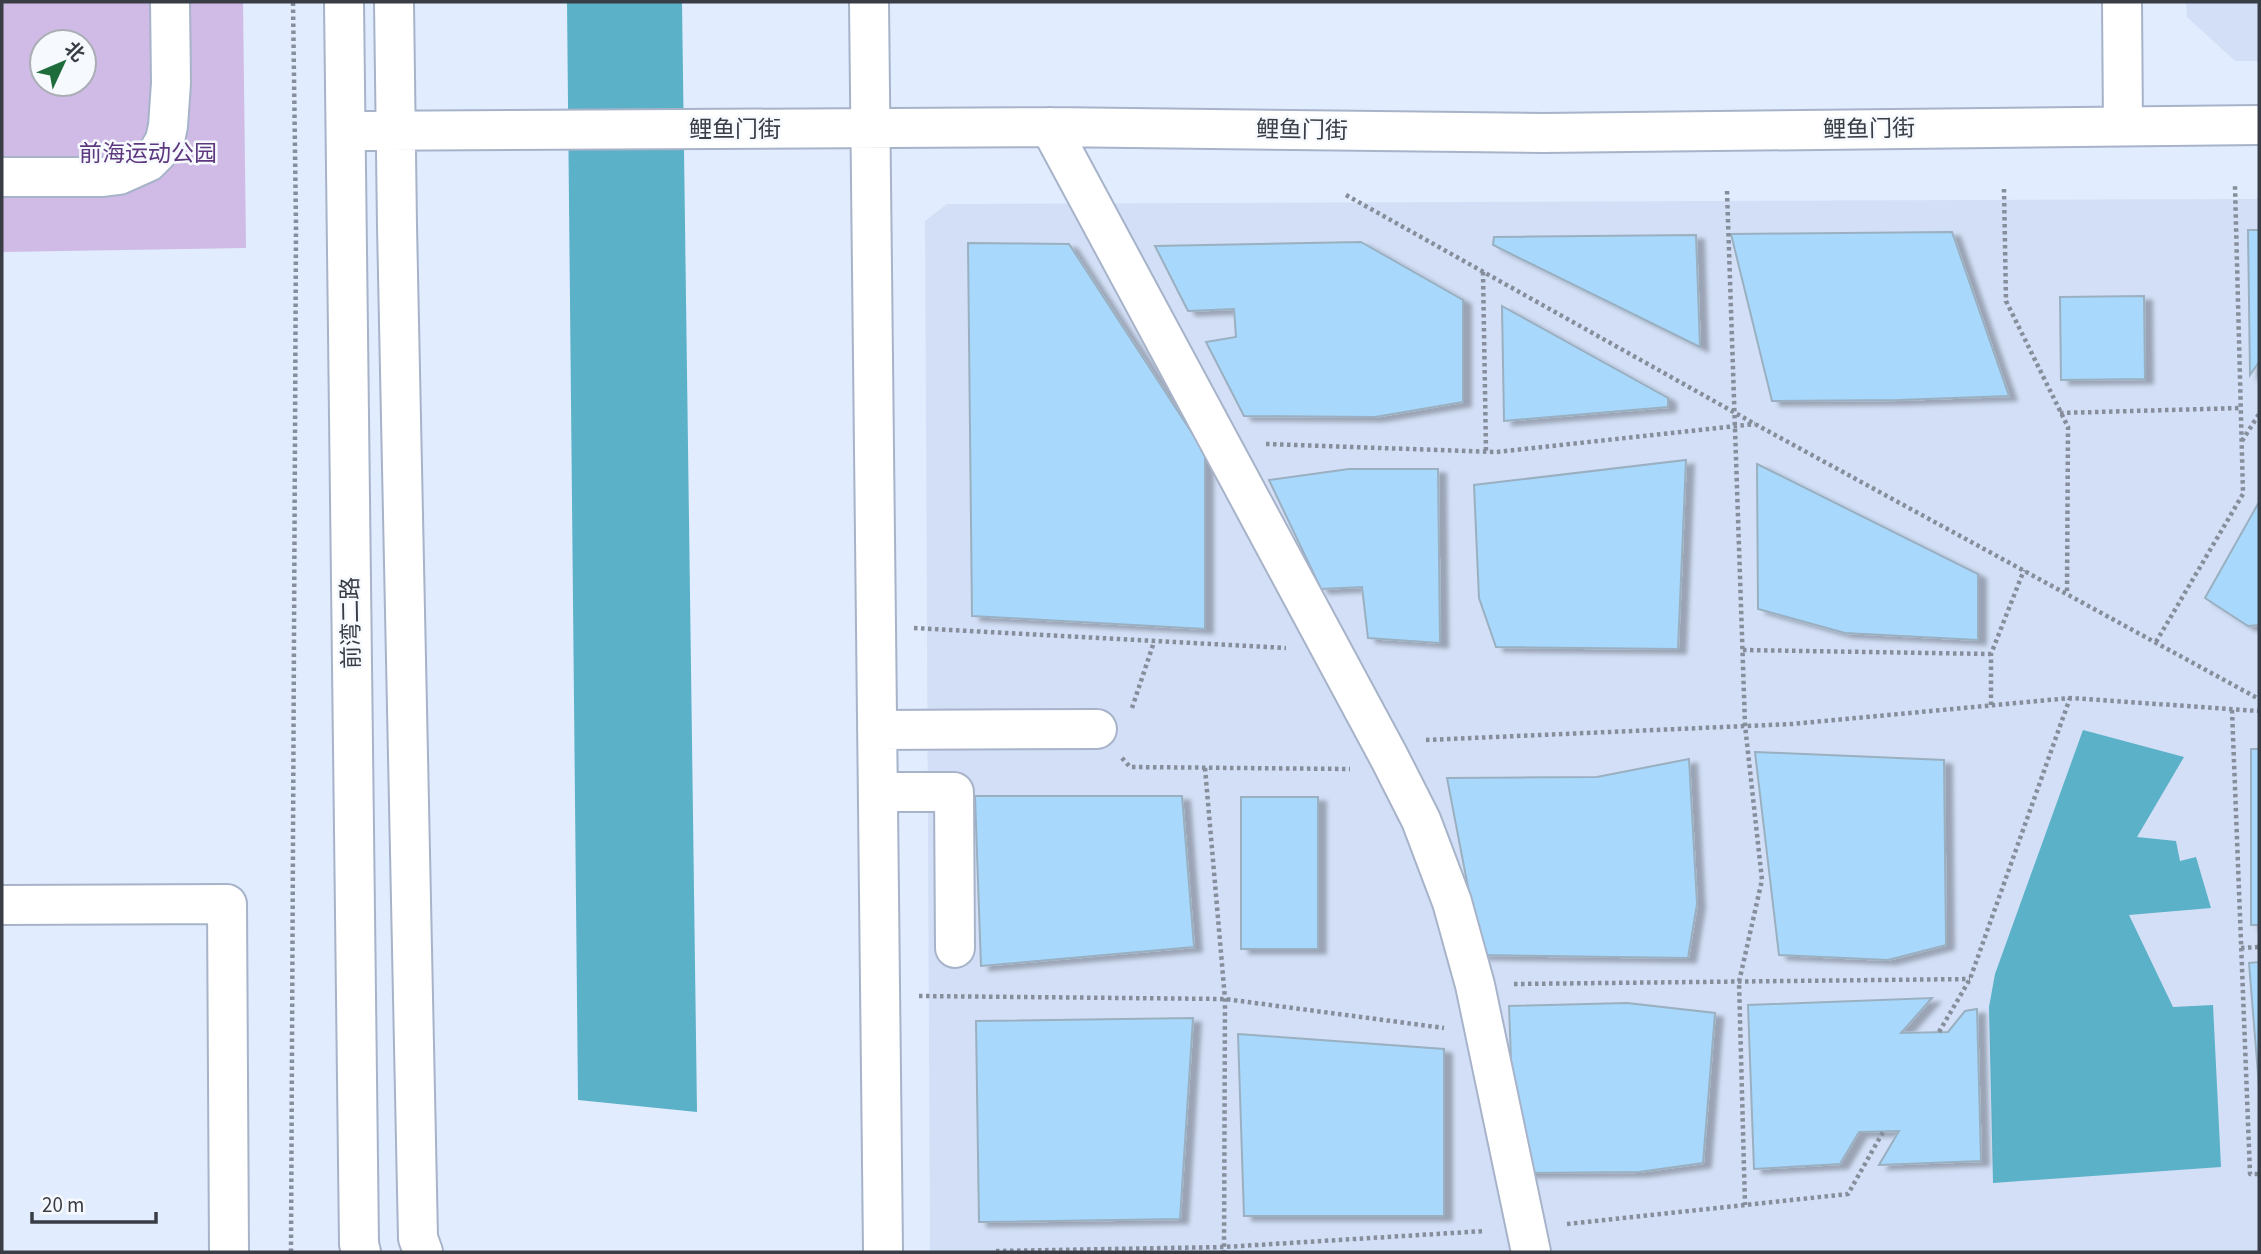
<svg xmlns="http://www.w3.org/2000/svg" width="2261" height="1254" viewBox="0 0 2261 1254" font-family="'Source Sans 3','Noto Sans SC',sans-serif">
  <defs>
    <filter id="shadow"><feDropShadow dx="8" dy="4.5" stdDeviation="2" flood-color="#0004"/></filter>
  </defs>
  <rect width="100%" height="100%" fill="#e1ecfe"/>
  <!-- built -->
  <path fill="#d2dff6" d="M2186,2h73v59h-24l-48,-44z
    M2259,199v1053h-1329l-5,-1031 22,-17z"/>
  <!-- green -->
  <path fill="#d0bbe6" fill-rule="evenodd" d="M2,2h241l3,246 -244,4zM42,42h42v42h-42z"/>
  <!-- water -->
  <path fill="#5bb1c8" d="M567,2h115l15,1110 -119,-12z
    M2083,730l101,27 -47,80 39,4 4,20 16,-4 15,51 -82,7 44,92 40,-2 8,162 -228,16 -4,-176 6,-33z"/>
  <!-- building -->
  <path fill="#a8d9fd" stroke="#9ab0c1" stroke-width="2" filter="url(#shadow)" d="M2248,230h11v132l-9,13z
    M1952,232l57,164 -111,4 -126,1 -41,-167z
    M1696,235l4,112 -207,-102 1,-8z
    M1361,242l102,58v102l-88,15 -131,-1 -38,-74 30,-5 -2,-28 -46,2 -33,-65z
    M968,243l101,1 136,209v176l-233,-13z
    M2144,296l1,83 -84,1 -1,-83z
    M1502,306l166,92v9l-164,14z
    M1686,460l-8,189 -182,-2 -17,-49 -5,-113z
    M1757,464l221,110v66l-133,-7 -87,-24z
    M1349,469h89l2,174 -72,-5 -6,-51 -41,2 -52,-109z
    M2259,502v123l-11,1 -43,-28z
    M2251,749h8v176h-8z
    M1755,752l189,8 2,185 -58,15 -109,-5z
    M1689,759l8,145 -9,54 -207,-3 -34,-177 150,-1z
    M975,796h207l12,151 -213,19z
    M1241,797h77v152h-77z
    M2259,962v124l-10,-123z
    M1932,998l-31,35 47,-1 17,-21 12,-2 4,152 -102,4 20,-34 -40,1 -19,32 -86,5 -6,-164z
    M1627,1003l88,10 -12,150 -64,9 -115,1 -11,-58 -4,-109z
    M1193,1018l-13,201 -201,3 -3,-201z
    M1238,1034l206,15v167h-200z"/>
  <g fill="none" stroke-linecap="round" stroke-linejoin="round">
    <defs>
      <path id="minor" d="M344,2l15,1242 2,8
        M394,2l3,224 21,1012 5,14
        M869,2l14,1250
        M2122,2l1,124
        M1050,127l339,630 32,63 31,82 23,83 56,267
        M346,131l704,-4 493,6 716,-8
        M2,177h101l16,-2 29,-13 10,-10 7,-12 3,-14 3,-43 -1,-81
        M877,730l220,-1
        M878,792h76l1,156
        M2,905l225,-1 2,348"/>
    </defs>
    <!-- minor casing -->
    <use href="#minor" stroke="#a7b3c9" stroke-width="42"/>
    <!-- path -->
    <path stroke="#868e9b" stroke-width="4.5" stroke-dasharray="3.5 3.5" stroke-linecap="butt" d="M2004,189l2,112 62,126 -1,166
      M1727,191l18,534 17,155 -23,102 6,223
      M1346,195l409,229 504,275
      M1483,272l3,179
      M2060,413l181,-5
      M2242,441l17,-27
      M1266,444l230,8 259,-28
      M914,628l372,20
      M2156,642l87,-148 -8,-308
      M1743,650l248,4
      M1991,705v-51l33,-84
      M1132,708l22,-66
      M2232,710l18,464h9
      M1426,740l366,-16 278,-26 189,13
      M1122,758l8,9 220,2
      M1205,768l20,231 -1,253
      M2241,948l18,-1
      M1514,984l456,-5
      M919,996l306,3 219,29
      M1939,1032l31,-53 100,-281
      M1567,1224l281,-30 35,-62
      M996,1251l228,-4 261,-16
      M291,1252l5,-1026 -3,-224"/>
    <!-- minor -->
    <use href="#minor" stroke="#fff" stroke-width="38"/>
  </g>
  <g text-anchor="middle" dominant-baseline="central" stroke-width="5" stroke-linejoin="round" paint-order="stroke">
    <!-- street labels -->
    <g font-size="23" fill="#383d46" stroke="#f6f9fd">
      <text x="735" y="129">鲤鱼门街</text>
      <text transform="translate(1869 129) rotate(-1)">鲤鱼门街</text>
      <text transform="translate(1302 130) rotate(1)">鲤鱼门街</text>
      <text transform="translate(351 623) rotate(-91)">前湾二路</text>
    </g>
    <!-- park labels -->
    <g font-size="23" fill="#5e387f" stroke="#f6f9fd">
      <text x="148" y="153">前海运动公园</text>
    </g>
  </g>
  <!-- border -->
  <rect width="2261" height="1254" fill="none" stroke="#383d46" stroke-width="7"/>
  <!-- north arrow -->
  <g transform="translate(63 63) rotate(46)"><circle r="33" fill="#f6f9fd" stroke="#aaaeb4" stroke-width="2"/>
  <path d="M0-5L12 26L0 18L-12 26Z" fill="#1e6c3b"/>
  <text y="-10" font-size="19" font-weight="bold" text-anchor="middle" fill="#383d46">北</text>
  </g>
  <!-- scale -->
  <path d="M32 1212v10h124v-10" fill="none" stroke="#383d46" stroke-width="3.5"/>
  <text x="42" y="1212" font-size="21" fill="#383d46" stroke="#f6f9fd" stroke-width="5" paint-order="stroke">20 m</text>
</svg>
